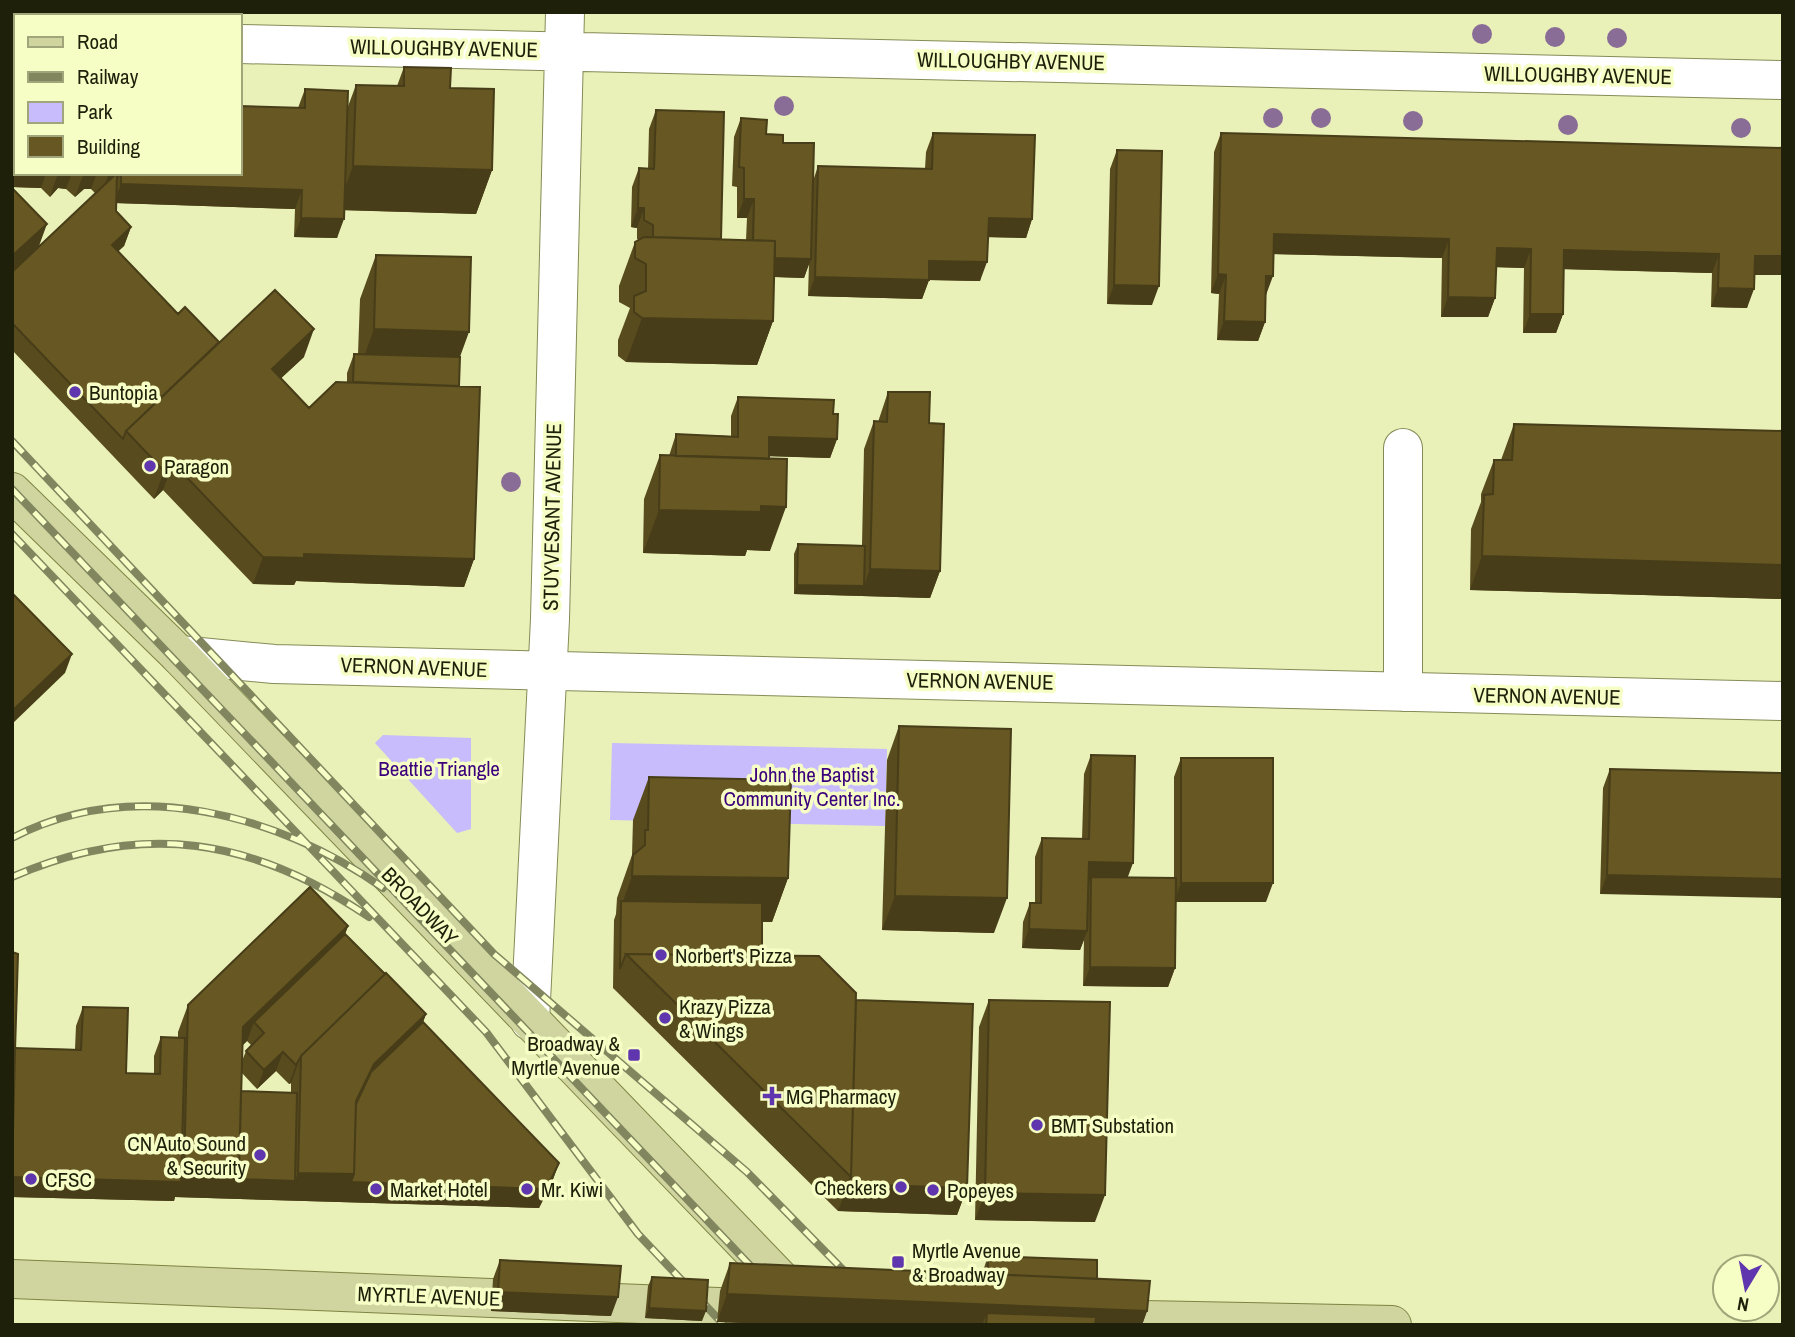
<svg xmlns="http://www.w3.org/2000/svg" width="1795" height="1337" viewBox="0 0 1795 1337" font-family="'Archivo Narrow',sans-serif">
  <rect width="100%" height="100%" fill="#e9f0b8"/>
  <!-- green -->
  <path fill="#c9bcfc" d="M383,735l88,3v91l-14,4 -82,-90z
    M612,743l275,6 -2,77 -275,-6z"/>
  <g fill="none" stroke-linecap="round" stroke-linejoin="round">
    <defs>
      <path id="minor" d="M12,40h4
        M240,44l1543,36
        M179,655l95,9 1509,37
        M1403,692v-244
        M530,1021l20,-402 15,-607"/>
      <path id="major" d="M12,492l167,163 645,670
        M12,1279l757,30
        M1092,1319l300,6"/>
    </defs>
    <!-- minor casing -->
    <use href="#minor" stroke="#868b57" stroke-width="40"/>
    <!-- major casing -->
    <use href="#major" stroke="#7e8342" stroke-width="40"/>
    <!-- minor -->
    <use href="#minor" stroke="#fff" stroke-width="38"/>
    <!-- major -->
    <use href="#major" stroke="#d0d5a0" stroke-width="38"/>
    <defs>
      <path id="rail" d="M12,441l482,513 253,218 109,111
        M12,489l750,789
        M12,534l474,498 152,202 86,91
        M12,838c121,-63 266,-24 371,50
        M12,877c131,-57 241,-39 357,40"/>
    </defs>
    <!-- rail casing -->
    <use href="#rail" stroke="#81865f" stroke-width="8"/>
    <!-- rail -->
    <use href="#rail" stroke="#f6fec5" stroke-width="5" stroke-dasharray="16" stroke-linecap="butt"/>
  </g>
  <!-- trees -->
  <g fill="#896d97">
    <circle cx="1482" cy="34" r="10"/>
    <circle cx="1555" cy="37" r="10"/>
    <circle cx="1617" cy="38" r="10"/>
    <circle cx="784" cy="106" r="10"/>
    <circle cx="1273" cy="118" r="10"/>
    <circle cx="1321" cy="118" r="10"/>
    <circle cx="1413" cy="121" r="10"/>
    <circle cx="1568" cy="125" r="10"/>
    <circle cx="1741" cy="128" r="10"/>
    <circle cx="511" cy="482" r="10"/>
  </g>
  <!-- wall -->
  <path fill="#584b1e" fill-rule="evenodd" d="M404,67l46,21 42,82 -16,44 -132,-4 -7,28 -43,-1 1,-28 -179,-6v8l15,16 -7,19 -6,5 60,63 41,28 85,15 -23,21 28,30 38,-26v-9l7,-19h4l2,-55 16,-44 84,102 -1,29 15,173 -10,28 -168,-6 -2,4 -41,-1 -90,-94 -9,9 -142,-149v-162l26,60 58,-54 -5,-5h-7l-9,8 -9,-8 -8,-1 -8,9 -9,-9 -29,-1v-113l4,99h224l58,-65 7,-19 42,20 9,-24 41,1z
    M656,110l65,130h25l1,-22h-10v-31l-5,-1 2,-49 7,-19 42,25 30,38 5,-15 107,3 1,-17 7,-19 99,86 -6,19 -38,-1 -8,44 -51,-1 -7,19 -114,-3 1,-33 -5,15 -30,-1 -1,44 -16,44 -131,-3 -8,-6v-16l12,-32 -11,-6v-16l16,-44 4,-2 -2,-1v-11l-6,-1 1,-40 7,-19 9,1 1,-40z
    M1221,133l562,15 -36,160 -36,-1 1,-34 -148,-4 -1,45 -7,19h-33l1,-65 -28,-1 -1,31 -7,19h-47l1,-59 -169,-4 -7,41 -1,27 -7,19 -41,-1 2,-46 -8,-1 3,-141z
    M1117,150l35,155 -45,-1 3,-135z
    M888,392l41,31 11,148 -10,27 -136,-4v-40l4,-10 64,1 2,-96 10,-28 4,1z
    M738,397l95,17 4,25 -7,19 -61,-2 1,95 -23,-1 -2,6 -102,-3 1,-54 16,-44 9,1 7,-22 55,2v-20z
    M1514,424l269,7v168l-313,-9 1,-61 10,-27v-8l13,-34h7z
    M899,726l95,207 -112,-3 5,-170z
    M1091,755l36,123h47v-101l7,-19 85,144h-90l-1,66 -7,19 -85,-1 1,-46 -4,10 -58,-2 1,-26 7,-19h5v-46l7,-19 40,1 2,-65z
    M1610,769l173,4 -183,121 3,-106z
    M649,777l139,101 -16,44h-10v34l94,44 111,188 -10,27 -119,-4 -225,-223 1,-68 2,-6 1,-16 15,-43 1,-35z
    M348,926l-3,8 81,80 -3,8 136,141 -7,19 -13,26 -364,-11 -1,4 -162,-4v-245l3,96 60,1 1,-23 7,-19 43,66 28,1v-18l7,-19 17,1v-6l10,-27zM247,1041l4,4 -5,6 -4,10 1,-16zM276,1071l13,13 2,-1v10l-50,-2 1,-18 15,16z
    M989,1000l106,222 -120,-2 4,-193z
    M988,1256l109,23 50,32 -5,14h-342l-83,-3 3,-31 10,-28 252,11z
    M500,1260l111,56 -120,-5 2,-32z
    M652,1277l50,44 -57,-3 3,-32z"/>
  <!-- shaded-wall -->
  <path fill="#473d18" d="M12,143h4v30h30l-5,15 -29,-1z
    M353,166l139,4 -16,44 -139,-4z
    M58,173h14l-6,16 -8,-1 -8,9z
    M84,173h13l-6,16h-7l-9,8z
    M109,173h11l-6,17 -14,8z
    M121,184l181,6 -7,19 -181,-6z
    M744,199h10l-7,19h-10z
    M638,208h6l-7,20 -6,-1z
    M301,218l43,1 -7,19 -43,-1z
    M989,218l43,1 -6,19 -44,-1z
    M47,224l-16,44 -19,17v-29z
    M131,227l-7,19 -19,18 7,-19z
    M1274,234l175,5 -7,19 -175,-4z
    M1497,248l34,1 -7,19 -34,-1z
    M1564,250l155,4 -7,19 -155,-4z
    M1755,256h28v19h-35z
    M753,257l58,2 -7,19 -58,-2z
    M929,261l58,1 -7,19 -51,-1 -7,19 -114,-3 7,-19z
    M1218,274l8,1 -7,19 -8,-1z
    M1266,276h7l-7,19z
    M1114,285l45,1 -7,19 -45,-1z
    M1718,288l36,1 -7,19 -36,-1z
    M1448,297l47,1 -7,19h-47z
    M1530,314h33l-7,19h-33z
    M642,318l131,3 -16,44 -131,-3z
    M1224,321l41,1 -7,19 -41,-1z
    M314,329l-10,28 -42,39 10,-27z
    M374,329l95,3 -16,44 -95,-3z
    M769,437l68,2 -7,19 -68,-2z
    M173,463l-10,27 -9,9 10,-28z
    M761,506l25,1 -16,44 -23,-1 -2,6 -102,-3 16,-43z
    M304,554l170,5 -10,28 -168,-6 -2,4 -41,-1 10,-27z
    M1482,556l301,9v34l-313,-9z
    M870,569l70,2 -10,27 -136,-4 3,-9 67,1z
    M72,654l-7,19 -53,51v-13z
    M1089,862l44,1 -7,19 -35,-5 -1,4h-8z
    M1607,875l176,4v19l-183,-4z
    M632,876l156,2 -16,44 -151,-2v-13z
    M1181,883h92l-7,19h-92z
    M895,896l112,2 -13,35 -112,-3z
    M348,926l-10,27 -84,69 -7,19 -14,13 10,-27z
    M1029,929l58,2 -7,19 -58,-2z
    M1090,967l85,1 -7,19 -85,-1z
    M426,1014l-10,27 -60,60 18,-37z
    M283,1052l-7,19 -19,18 7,-19z
    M298,1064l-7,19 -2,1 7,-19z
    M559,1163l-7,19 -13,26 -364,-11 -1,4 -162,-4v-20l167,5 5,-12 55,1 56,10 3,-8z
    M848,1184l119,4 -10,27 -119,-4z
    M985,1193l120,2 -10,27 -120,-2z
    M498,1292l120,5 -7,19 -120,-5z
    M727,1294l420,17 -5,14h-156l1,-12 -5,12h-182l-83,-3z
    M649,1308l57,3 -4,10 -57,-3z"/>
  <!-- building -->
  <path fill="#665723" stroke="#473d18" stroke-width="2" d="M404,67l47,1 -1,20 44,1 -2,81 -139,-4 3,-81 48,1z
    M12,74h4v69h-4z
    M305,89l43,2 -4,128 -43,-1 1,-28 -181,-6v-11h119v-67l65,2z
    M656,110l68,2 -3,127 -68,-2v-12l-9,-5v-12h-6l1,-40 15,1z
    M741,118l26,2 -1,14 17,1v8h31l-3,116 -36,-1v-17l-22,-1 1,-41h-10v-31l-5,-1z
    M933,133l102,2 -3,84 -43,-1 -2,44 -58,-1v19l-114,-3 3,-111 114,3z
    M1221,133l562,15v108h-28l-1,33 -36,-1 1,-34 -155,-4 -1,64h-33l1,-65 -34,-1 -2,50 -47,-1 1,-58 -175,-5 -1,42h-7l-1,46 -41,-1 2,-46 -8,-1z
    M1117,150l45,1 -3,135 -45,-1z
    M117,173l-1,38 15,16 -19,18 66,69 7,-7 34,35 -93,89 -3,8 -111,-116v-51z
    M12,188l35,36 -35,32z
    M644,237l131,4 -2,80 -131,-3 -8,-6v-16l12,-5v-27l-11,-6v-16z
    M376,255l95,2 -2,75 -95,-3z
    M275,290l39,39 -42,40 37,39 27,-26 144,5 -6,172 -170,-5v4l-41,-1 -90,-94 -9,8 -38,-40z
    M354,354l106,3 -1,29 -106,-4z
    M888,392h42l-1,31 15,1 -4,147 -70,-2 4,-148 13,1z
    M738,397l96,3 -1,14h5l-1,25 -68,-2v22l-93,-3v-22l62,3z
    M1514,424l269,7v134l-301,-9 2,-61 9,-1 1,-34h18z
    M660,455l127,4 -1,48 -25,-1v6l-102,-2z
    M798,544l67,2 -1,40 -67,-1z
    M12,593l60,61 -60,57z
    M899,726l112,3 -4,169 -112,-2z
    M1091,755l44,1 -2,107 -44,-1 -2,69 -58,-2 1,-26h11l1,-65 47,1z
    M1181,758h92v125h-92z
    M1610,769l173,4v106l-176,-4z
    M649,777l142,3 -3,98 -156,-2 1,-21 12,-10v-15h3z
    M1091,877l85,1 -1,90 -85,-1z
    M310,887l38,39 -105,101 -4,144 -55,-1 4,-165z
    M621,901l141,2v53l-136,-2 -6,15z
    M345,934l40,40 -84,82 -5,9 -13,-13 -19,18 -18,-19 18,-18 -10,-11z
    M12,952l6,2 -6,193z
    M626,954l193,2 37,37 -5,184z
    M386,973l40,41 -52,50 -18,37 -2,73 -56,-1 3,-117z
    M856,1000l117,4 -6,184 -119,-4 3,-7z
    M989,1000l121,2 -5,193 -120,-2z
    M83,1007l45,1 -2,65 34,1 1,-37 24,1 -4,144 -169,-5 3,-129 66,2z
    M423,1022l136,141 -13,26 -195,-7 3,-8 2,-70 15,-32z
    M241,1091l56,2 -2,88 -59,-2 3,-8z
    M988,1256l109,4v19l-109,-5z
    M500,1260l121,6 -3,31 -120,-5z
    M730,1263l420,18 -3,30 -420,-17z
    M652,1277l56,3 -2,31 -57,-3z
    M987,1313l109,4 -1,8h-109z"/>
  <!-- markers -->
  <g fill="#6036ae" stroke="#f6fec5" stroke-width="2.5">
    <circle cx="75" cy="392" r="7"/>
    <circle cx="150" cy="466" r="7"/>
    <circle cx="661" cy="955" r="7"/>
    <circle cx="665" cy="1018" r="7"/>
    <rect x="627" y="1048" width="14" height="14" rx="3.5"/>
    <path d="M768.5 1085.5h7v7h7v7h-7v7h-7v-7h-7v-7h7z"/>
    <circle cx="1037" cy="1125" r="7"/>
    <circle cx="260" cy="1155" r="7"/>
    <circle cx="31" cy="1179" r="7"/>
    <circle cx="901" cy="1187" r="7"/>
    <circle cx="376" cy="1189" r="7"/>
    <circle cx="527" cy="1189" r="7"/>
    <circle cx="933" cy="1190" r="7"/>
    <rect x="891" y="1255" width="14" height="14" rx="3.5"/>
  </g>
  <g text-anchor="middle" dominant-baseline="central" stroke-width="7" stroke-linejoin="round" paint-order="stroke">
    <!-- street labels -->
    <g font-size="21" fill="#1e200a" stroke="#f6fec5">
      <text transform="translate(444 48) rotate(1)">WILLOUGHBY AVENUE</text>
      <text transform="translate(1011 61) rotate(1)">WILLOUGHBY AVENUE</text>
      <text transform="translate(1578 75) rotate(1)">WILLOUGHBY AVENUE</text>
      <text transform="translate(552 517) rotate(-89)">STUYVESANT AVENUE</text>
      <text transform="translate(414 667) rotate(2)">VERNON AVENUE</text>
      <text transform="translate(980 681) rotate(1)">VERNON AVENUE</text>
      <text transform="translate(1547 696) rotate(1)">VERNON AVENUE</text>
      <text transform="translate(420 906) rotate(46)">BROADWAY</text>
      <text transform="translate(429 1296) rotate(2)">MYRTLE AVENUE</text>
    </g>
    <!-- poi labels -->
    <g font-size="21" fill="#1e200a" stroke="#f6fec5" text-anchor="start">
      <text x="89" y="392">Buntopia</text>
      <text x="164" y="466">Paragon</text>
      <text x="675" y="955">Norbert's Pizza</text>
      <text x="679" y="1006">Krazy Pizza<tspan x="679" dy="24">&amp; Wings</tspan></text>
      <text x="620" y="1043" text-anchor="end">Broadway &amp;<tspan x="620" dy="24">Myrtle Avenue</tspan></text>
      <text x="786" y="1096">MG Pharmacy</text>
      <text x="1051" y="1125">BMT Substation</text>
      <text x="246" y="1143" text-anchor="end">CN Auto Sound<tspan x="246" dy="24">&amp; Security</tspan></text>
      <text x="45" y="1179">CFSC</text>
      <text x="887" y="1187" text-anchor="end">Checkers</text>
      <text x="390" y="1189">Market Hotel</text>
      <text x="541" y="1189">Mr. Kiwi</text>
      <text x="947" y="1190">Popeyes</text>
      <text x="912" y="1250">Myrtle Avenue<tspan x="912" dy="24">&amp; Broadway</tspan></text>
    </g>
    <!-- park labels -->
    <g font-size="21" fill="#3b017c" stroke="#f6fec5">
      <text x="439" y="768">Beattie Triangle</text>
      <text x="812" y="774">John the Baptist<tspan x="812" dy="24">Community Center Inc.</tspan></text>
    </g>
  </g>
  <!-- border -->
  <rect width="1795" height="1337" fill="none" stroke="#1e200a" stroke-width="28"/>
  <!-- legend -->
  <rect x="14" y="14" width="228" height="161" fill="#f6fec5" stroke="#a0a57a" stroke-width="2"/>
  <rect x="28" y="37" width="35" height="10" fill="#d0d5a0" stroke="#a0a57a" stroke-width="2"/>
  <text x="77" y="49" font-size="21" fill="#1e200a">Road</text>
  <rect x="28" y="72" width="35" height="10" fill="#81865f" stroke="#a0a57a" stroke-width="2"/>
  <text x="77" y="84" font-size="21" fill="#1e200a">Railway</text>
  <rect x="28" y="102" width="35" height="21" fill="#c9bcfc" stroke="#a0a57a" stroke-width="2"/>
  <text x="77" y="119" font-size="21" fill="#1e200a">Park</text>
  <rect x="28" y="136" width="35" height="21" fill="#665723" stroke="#a0a57a" stroke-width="2"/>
  <text x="77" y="154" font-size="21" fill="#1e200a">Building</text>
  <!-- north arrow -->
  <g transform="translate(1746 1288) rotate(190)"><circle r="33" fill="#f6fec5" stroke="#a0a57a" stroke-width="2"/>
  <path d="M0-5L12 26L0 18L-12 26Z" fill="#6036ae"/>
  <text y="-10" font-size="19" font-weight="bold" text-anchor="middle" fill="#1e200a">N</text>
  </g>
</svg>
